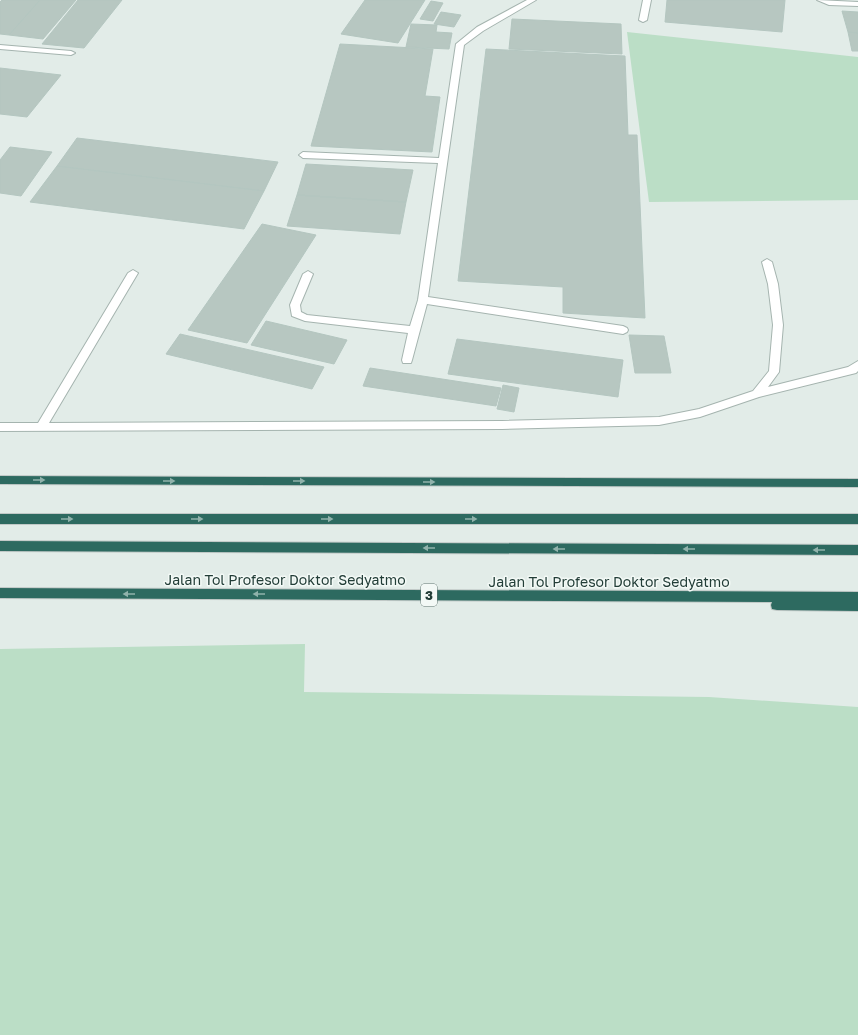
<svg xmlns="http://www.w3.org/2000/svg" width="858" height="1035" viewBox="0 0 858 1035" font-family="'Golos Text',sans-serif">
  <rect width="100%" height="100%" fill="#e2ece8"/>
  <!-- green -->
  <path fill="#bbdec6" d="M627,32l231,25v143l-209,2z
    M305,644l-1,48 405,5 149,10v328h-858v-386z"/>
  <!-- building -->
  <path fill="#b7c7c1" stroke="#b4c6c0" d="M2,0h38l-31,35 -9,-1v-32z
    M40,0h36l-33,39 -34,-4z
    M78,0h44l-38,48 -42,-4z
    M365,0h60l-27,43 -57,-9z
    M667,0h118l-3,32 -117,-10z
    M431,1l12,2 -10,18 -13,-2z
    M842,11l16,1v21l-10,-1z
    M441,12l20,3 -7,12 -20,-3z
    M512,19l109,5 1,30 -113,-5z
    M411,24l26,1 -1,7 16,1 -3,16 -43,-2z
    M848,32l10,1v18h-6z
    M340,44l93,5 -8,47 15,1 -8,55 -121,-6z
    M486,49l139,7 3,79h9l8,183 -82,-5v-26l-105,-6z
    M0,68l61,7 -34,42 -27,-3z
    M77,138l201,24 -14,29 -207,-25z
    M10,147l42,5 -31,44 -21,-3v-33z
    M306,164l107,6 -7,32 -109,-7z
    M57,166l207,25 -20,38 -214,-27z
    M297,195l109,7 -6,32 -113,-8z
    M262,224l54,11 -69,108 -59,-13z
    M266,321l81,19 -13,24 -83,-19z
    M180,334l144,33 -12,22 -146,-35z
    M629,335l35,1 7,37h-36z
    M457,339l166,21 -5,37 -170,-23z
    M370,368l131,20 -5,18 -133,-20z
    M503,385l16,3 -5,24 -17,-3z"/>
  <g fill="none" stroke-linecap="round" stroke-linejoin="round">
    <defs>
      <path id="minor" d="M527,0h9l-53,31 -19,14 -36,252 195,29 4,2 1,2 -1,2 -4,2 -196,-30 -15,56 -1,3h-8l-1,-3 6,-27 -103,-12 -13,-5 -2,-11 13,-31 5,-3 5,3 -13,31 1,7 6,3 103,11 8,-26 20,-137 -135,-5 -4,-3 4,-3 136,6 17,-114 21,-17z
        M643,0h8l-4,20 -4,2 -4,-2z
        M817,0l41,2v4l-29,-1z
        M0,45l71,6 4,2 -4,2 -71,-6z
        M767,259l5,3 6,22 5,41 -4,47 -11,15 80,-20 10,-6v10l-2,2 -97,24 -59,20 -41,8 -157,4 -502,2v-8h38l90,-150 5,-3 5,3 -89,150 453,-2 157,-4 40,-8 54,-18 16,-20 4,-46 -5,-41 -6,-22z"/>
      <path id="highway" d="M0,476l858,3v8l-858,-3z
        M0,514h858v10h-858z
        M0,541l858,4v10l-858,-4z
        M0,588l858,4v19l-81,-1 -5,-1 -1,-4 1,-3 -772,-4z"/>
    </defs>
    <!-- minor casing -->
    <use href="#minor" stroke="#a5b4af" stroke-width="2"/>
    <!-- highway casing -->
    <use href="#highway" stroke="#c1c9c7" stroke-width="2"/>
    <!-- minor -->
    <use href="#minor" fill="#fff" fill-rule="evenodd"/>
    <!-- highway -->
    <use href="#highway" fill="#2d6a60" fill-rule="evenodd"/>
  </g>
  <!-- one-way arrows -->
  <defs><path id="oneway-solid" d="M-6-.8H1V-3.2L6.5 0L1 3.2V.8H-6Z"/></defs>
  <g fill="#90b2ab">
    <use href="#oneway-solid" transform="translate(39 480)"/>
    <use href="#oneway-solid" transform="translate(169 481)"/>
    <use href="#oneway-solid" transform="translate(299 481)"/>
    <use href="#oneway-solid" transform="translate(429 482)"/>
    <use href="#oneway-solid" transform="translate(67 519)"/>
    <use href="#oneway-solid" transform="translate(197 519)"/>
    <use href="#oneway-solid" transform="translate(327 519)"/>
    <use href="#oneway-solid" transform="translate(471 519)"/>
    <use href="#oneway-solid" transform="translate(429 548) rotate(-180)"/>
    <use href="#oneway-solid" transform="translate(559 549) rotate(-180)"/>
    <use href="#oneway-solid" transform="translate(689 549) rotate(-180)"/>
    <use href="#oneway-solid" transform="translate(819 550) rotate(-180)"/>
    <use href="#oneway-solid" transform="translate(129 594) rotate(-180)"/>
    <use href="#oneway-solid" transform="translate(259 594) rotate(-180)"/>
  </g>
  <g text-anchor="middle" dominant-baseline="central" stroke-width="3" stroke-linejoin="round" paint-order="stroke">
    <!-- shield labels -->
    <rect fill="#f3f9f6" stroke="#617570" stroke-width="1" x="421" y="584" width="16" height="22" rx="3"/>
    <g font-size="13" font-weight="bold" fill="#223d37">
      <text x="429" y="595">3</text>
    </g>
    <!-- street labels -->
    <g font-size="14" fill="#223d37" stroke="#f3f9f6">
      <text x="285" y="579">Jalan Tol Profesor Doktor Sedyatmo</text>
      <text x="609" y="581">Jalan Tol Profesor Doktor Sedyatmo</text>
    </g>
  </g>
</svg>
